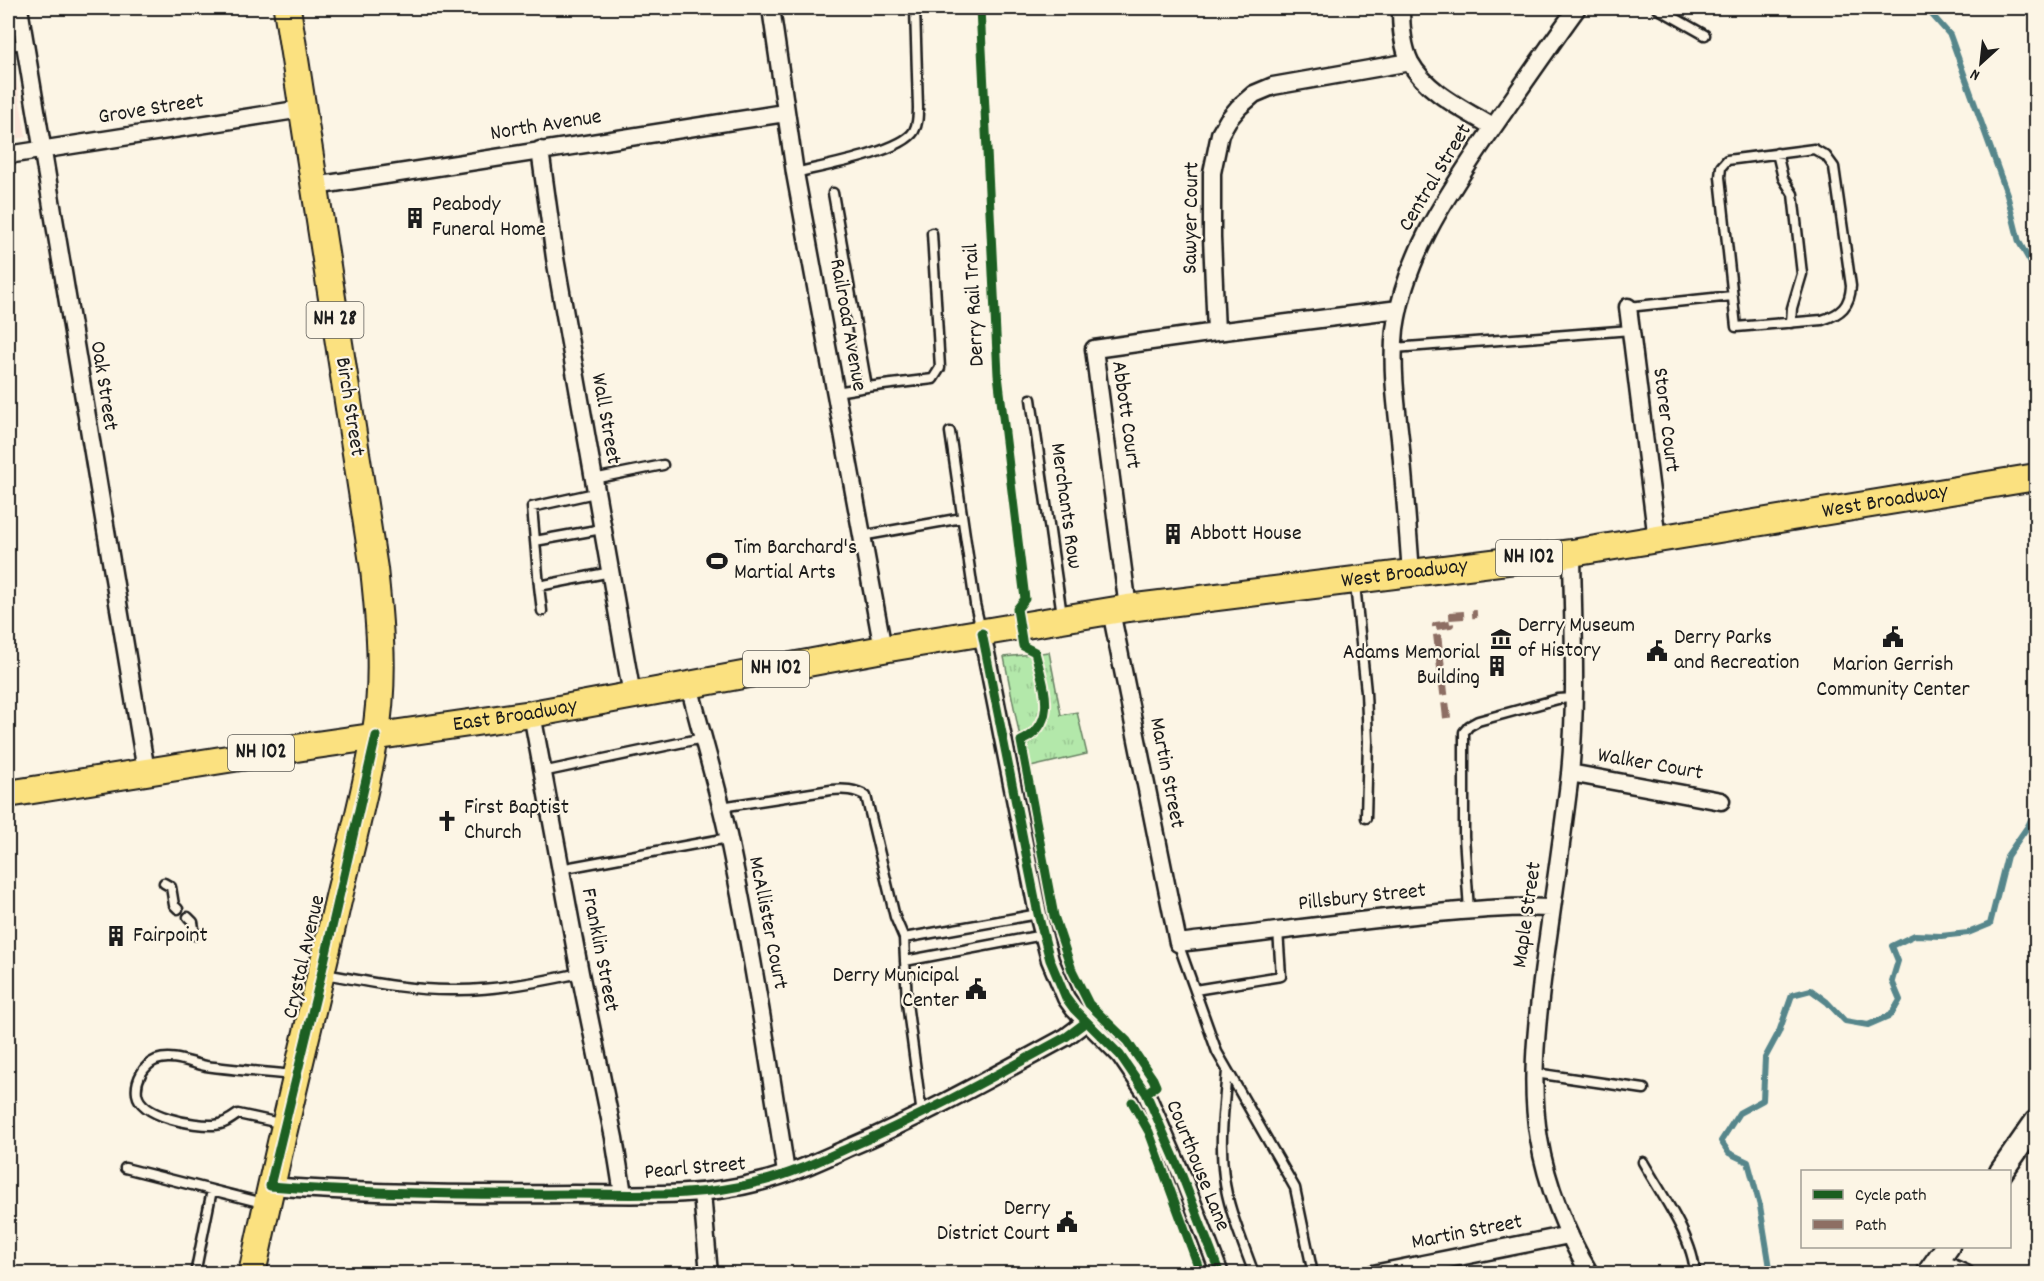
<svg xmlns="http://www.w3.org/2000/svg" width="2044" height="1281" viewBox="0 0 2044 1281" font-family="Dekko,sans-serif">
  <defs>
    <pattern id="park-tufts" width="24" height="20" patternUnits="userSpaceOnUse" patternTransform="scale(1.5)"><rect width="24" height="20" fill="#b3e8aa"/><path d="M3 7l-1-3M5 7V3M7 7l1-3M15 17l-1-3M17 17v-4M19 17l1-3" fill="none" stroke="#99c692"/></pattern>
  </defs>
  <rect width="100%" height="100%" fill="#fcf5e5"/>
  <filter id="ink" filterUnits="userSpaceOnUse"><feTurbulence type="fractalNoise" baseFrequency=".0167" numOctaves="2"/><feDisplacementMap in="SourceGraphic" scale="12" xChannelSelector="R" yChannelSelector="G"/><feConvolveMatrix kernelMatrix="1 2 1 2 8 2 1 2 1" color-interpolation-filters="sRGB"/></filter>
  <g filter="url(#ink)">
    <!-- built -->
    <path fill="#fae4d8" d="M8,31l18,106 -18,3z"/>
    <!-- park -->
    <path fill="url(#park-tufts)" stroke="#688263" stroke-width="1.5" d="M1049,652l12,63 16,-3 10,42 -61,14 -22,-111z"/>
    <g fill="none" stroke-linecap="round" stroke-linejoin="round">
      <!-- stream -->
      <path stroke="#56868b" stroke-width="6" d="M1926,8l24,27 57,159 12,48 17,30
        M1771,1274l-11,-68 -12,-44 -19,-9 -8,-12 18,-28 24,-13 2,-42 14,-26 13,-37 19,-5 16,12 18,19 23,4 23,-10 9,-15 -8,-19 6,-20 -6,-15 23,-11 26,1 27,-3 22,-9 17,-68 21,-30 8,-17"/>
      <defs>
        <path id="lane" d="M1657,8l48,27
          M8,46l16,-2
          M1814,149l12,7 8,11 17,119c-1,20 -10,28 -29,34l-86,7 -16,-150 1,-10 6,-7z
          M1777,153l6,25 10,16 9,80 -10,34 -1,15
          M795,173c24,-6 107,-21 119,-42 4,-7 4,-15 4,-23l-3,-100
          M833,193l34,194 -31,5
          M1628,307l104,-11
          M1394,348l237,-18
          M867,387l66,-8 7,-11 -8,-135
          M1031,399l31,216
          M950,432l25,172 6,26
          M593,479l70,-14
          M595,493l-63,14 7,79 72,-14
          M861,536l101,-18
          M535,541l67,-12
          M1355,584l11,108 2,49 -2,77
          M539,586l3,25
          M542,772l161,-34
          M721,807l110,-17c13,-1 24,-1 35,6l29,121 9,21
          M560,869l168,-31
          M164,883l7,4 3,18 4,4
          M1469,910l-5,-74v-104l5,-6 9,-5 80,-22 16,-1
          M188,917l5,5 2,13
          M1178,943l39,109 78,136 18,86
          M905,961l138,-26
          M325,974c43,8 88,17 132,16 41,0 83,-8 123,-17
          M1195,990l86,-14 -3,-46
          M1227,1071c-3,35 -8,70 -3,106 4,33 19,65 30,97
          M1535,1073l109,16
          M922,1115l-15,-112 -3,-65 134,-24
          M284,1124l-46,-10c-7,5 -15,11 -24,11 -20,1 -73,-8 -77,-31 -2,-14 7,-29 19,-34 17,-6 34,3 50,6 29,4 58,6 87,9
          M1643,1162c17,30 51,77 52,112
          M125,1168l138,35
          M195,1274l17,-84"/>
        <path id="street" d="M19,8l127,763
          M771,8l24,165 88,476
          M1401,8c0,18 1,37 9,54 16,30 55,48 83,65
          M540,150l15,108 77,437
          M8,155l294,-46
          M315,186l470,-73
          M1628,307l29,233
          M1399,309l-183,23 -4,-95v-64l8,-39 8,-14 11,-13 15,-13 19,-8 137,-24
          M1572,553c1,74 5,148 -2,221 -8,69 -19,138 -28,207 -6,51 -12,106 -3,158 7,44 28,97 51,135
          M1411,574c-3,-45 -7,-91 -11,-136 -4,-35 -9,-74 -5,-109 10,-71 49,-129 88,-187 31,-45 62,-90 94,-134
          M1128,608l-34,-259 122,-17
          M1111,611l67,332c79,-9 158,-20 237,-28 46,-4 91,-9 137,-7
          M982,633l56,281 12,46 16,38 8,11 46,46 26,38 35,80 39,101
          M689,685c13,52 29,103 40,155 23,110 40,221 57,333
          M532,714l48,259 34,165 9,56
          M1570,773l151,28
          M270,1186c101,8 203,9 304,8 61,0 125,4 185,-12 30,-7 60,-21 89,-34 75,-32 146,-72 218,-111l20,-15
          M702,1193l7,81
          M1937,1261l29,13
          M1373,1274l196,-39"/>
        <path id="secondary" d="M2001,1172l35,-50
          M1928,1274l20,-28"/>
        <g id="primary">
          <path id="s1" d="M8,794l301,-48 223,-32 351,-65 245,-41 444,-55 464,-76"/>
          <path d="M252,1274c25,-121 55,-240 83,-360 13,-58 30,-117 40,-177 10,-56 5,-112 -1,-168l-87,-561"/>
        </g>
      </defs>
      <!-- lane casing -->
      <use href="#lane" stroke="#1c1c1c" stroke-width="13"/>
      <!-- street casing -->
      <use href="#street" stroke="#1c1c1c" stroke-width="21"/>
      <!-- secondary casing -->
      <use href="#secondary" stroke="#1c1c1c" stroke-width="27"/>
      <!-- primary casing -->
      <use href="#primary" stroke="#1c1c1c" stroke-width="30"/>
      <!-- lane -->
      <use href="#lane" stroke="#fcf5e5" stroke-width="8"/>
      <!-- street -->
      <use href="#street" stroke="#fcf5e5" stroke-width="16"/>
      <!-- secondary -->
      <use href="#secondary" stroke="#fcf5e5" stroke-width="22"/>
      <!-- primary -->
      <use href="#primary" stroke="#fbe180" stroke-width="26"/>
      <!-- quiet -->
      <path stroke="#8d6e63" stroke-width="8" stroke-dasharray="15 8" stroke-linecap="butt" d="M1447,718l-11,-92 14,-2 -1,-8 28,-2"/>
      <defs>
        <path id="cycleway" d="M980,8l18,367 27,224 -8,10 6,37 12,6c8,33 25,71 -14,89l33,175 18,54 17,34 38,37 26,38 3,7 -10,7
          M982,633l56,281 12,46 16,38 8,11 46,46 26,38 35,80 39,101
          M376,736l-57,248 -49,202c101,8 203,9 304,8 61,0 125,4 185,-12 30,-7 60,-21 89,-34 75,-32 146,-72 218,-111l20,-15
          M1132,1102l17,30 52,142"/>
      </defs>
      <!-- cycleway casing -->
      <use href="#cycleway" stroke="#fcf5e5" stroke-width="13"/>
      <!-- cycleway -->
      <use href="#cycleway" stroke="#1b5e20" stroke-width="9"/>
    </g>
  </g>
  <!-- icons -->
  <defs>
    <symbol id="building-bare" viewBox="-9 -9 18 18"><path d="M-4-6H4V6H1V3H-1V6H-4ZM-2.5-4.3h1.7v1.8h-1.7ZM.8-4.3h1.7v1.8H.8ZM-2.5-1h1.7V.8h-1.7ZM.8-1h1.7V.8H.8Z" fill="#1c1c1c" stroke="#fcf5e5" stroke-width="2.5" paint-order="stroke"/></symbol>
    <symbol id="stadium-bare" viewBox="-9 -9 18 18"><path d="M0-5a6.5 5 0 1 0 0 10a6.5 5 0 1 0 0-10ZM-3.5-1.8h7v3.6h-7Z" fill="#1c1c1c" stroke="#fcf5e5" stroke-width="2.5" paint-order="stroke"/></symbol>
    <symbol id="civic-bare" viewBox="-9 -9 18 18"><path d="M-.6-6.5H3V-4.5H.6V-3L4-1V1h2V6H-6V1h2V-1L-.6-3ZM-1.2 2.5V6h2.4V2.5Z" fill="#1c1c1c" stroke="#fcf5e5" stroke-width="2.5" paint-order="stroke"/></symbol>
    <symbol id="museum-bare" viewBox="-9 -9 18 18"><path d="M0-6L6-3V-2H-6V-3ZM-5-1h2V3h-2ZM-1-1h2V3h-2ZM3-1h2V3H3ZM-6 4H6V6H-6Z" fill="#1c1c1c" stroke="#fcf5e5" stroke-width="2.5" paint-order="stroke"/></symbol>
    <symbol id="church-bare" viewBox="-9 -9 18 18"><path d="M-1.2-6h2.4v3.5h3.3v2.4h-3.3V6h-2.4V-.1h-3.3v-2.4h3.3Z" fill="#1c1c1c" stroke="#fcf5e5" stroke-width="2.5" paint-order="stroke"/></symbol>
  </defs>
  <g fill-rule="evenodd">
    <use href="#building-bare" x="400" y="203" width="30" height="30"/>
    <use href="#building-bare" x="1158" y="519" width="30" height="30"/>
    <use href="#stadium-bare" x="702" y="546" width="30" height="30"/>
    <use href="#civic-bare" x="1878" y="622" width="30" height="30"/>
    <use href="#museum-bare" x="1486" y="624" width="30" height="30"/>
    <use href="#civic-bare" x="1642" y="636" width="30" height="30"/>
    <use href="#building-bare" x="1482" y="651" width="30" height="30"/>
    <use href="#church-bare" x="432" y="806" width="30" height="30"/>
    <use href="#building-bare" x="101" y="921" width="30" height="30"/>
    <use href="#civic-bare" x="961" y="974" width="30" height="30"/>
    <use href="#civic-bare" x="1052" y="1207" width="30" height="30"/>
  </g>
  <g text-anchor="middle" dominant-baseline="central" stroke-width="4.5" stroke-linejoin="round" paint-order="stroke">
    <!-- shield labels -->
    <g fill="#fcf5e5" stroke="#5f5d58" stroke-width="1.5">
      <rect x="306.5" y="302" width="57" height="36" rx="4.5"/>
      <rect x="1496" y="540" width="66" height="36" rx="4.5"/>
      <rect x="743" y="651" width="66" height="36" rx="4.5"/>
      <rect x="228" y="735" width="66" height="36" rx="4.5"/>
    </g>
    <g font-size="21" font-weight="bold" fill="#1c1c1c">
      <text x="335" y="320">NH 28</text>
      <text x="1529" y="558">NH 102</text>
      <text x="776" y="669">NH 102</text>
      <text x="261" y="753">NH 102</text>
    </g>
    <!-- street labels -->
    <g font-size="22" fill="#1c1c1c" stroke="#fcf5e5">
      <text transform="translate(151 110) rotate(-9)">Grove Street</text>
      <text transform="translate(546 126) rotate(-9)">North Avenue</text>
      <text transform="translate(1436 178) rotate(-59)">Central Street</text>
      <text transform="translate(1192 218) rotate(-89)">Sawyer Court</text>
      <text transform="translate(975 305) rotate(-93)">Derry Rail Trail</text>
      <text transform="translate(847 325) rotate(80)">Railroad Avenue</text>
      <text transform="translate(103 386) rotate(81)">Oak Street</text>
      <text transform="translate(349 407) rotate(81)">Birch Street</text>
      <text transform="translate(1125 415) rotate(82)">Abbott Court</text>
      <text transform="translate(605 419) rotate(80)">Wall Street</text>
      <text transform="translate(1665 420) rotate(83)">Storer Court</text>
      <text stroke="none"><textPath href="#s1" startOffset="1900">West Broadway</textPath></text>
      <text transform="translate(1065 506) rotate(82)">Merchants Row</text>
      <text stroke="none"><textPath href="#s1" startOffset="1414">West Broadway</textPath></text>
      <text stroke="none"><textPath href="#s1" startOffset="513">East Broadway</textPath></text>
      <text transform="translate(1650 765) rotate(10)">Walker Court</text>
      <text transform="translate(1166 773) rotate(79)">Martin Street</text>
      <text transform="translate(1362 898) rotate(-6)">Pillsbury Street</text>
      <text transform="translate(1528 915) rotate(-82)">Maple Street</text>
      <text transform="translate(767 923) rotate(79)">McAllister Court</text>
      <text transform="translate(599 950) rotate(79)">Franklin Street</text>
      <text transform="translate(305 957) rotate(-77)">Crystal Avenue</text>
      <text transform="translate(1197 1166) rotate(68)">Courthouse Lane</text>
      <text transform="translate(695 1169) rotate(-5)">Pearl Street</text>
      <text transform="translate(1467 1233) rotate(-11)">Martin Street</text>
    </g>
    <!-- poi labels -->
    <g font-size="22" fill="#1c1c1c" stroke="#fcf5e5" text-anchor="start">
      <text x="432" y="205">Peabody<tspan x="432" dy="25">Funeral Home</tspan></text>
      <text x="1190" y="534">Abbott House</text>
      <text x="734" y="548">Tim Barchard's<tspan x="734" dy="25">Martial Arts</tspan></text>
      <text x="1518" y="626">Derry Museum<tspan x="1518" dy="25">of History</tspan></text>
      <text x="1674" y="638">Derry Parks<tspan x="1674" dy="25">and Recreation</tspan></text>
      <text x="1480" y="653" text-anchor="end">Adams Memorial<tspan x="1480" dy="25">Building</tspan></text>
      <text x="1893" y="665" text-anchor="middle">Marion Gerrish<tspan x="1893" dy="25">Community Center</tspan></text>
      <text x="464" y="808">First Baptist<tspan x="464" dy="25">Church</tspan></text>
      <text x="133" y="936">Fairpoint</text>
      <text x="959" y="976" text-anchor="end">Derry Municipal<tspan x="959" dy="25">Center</tspan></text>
      <text x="1050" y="1209" text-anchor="end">Derry<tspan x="1050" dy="25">District Court</tspan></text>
    </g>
  </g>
  <!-- margin -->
  <rect width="2044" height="1281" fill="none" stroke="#fcf5e5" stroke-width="30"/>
  <rect x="15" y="15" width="2014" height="1251" fill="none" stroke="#1c1c1c" stroke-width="2" filter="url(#ink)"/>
  <!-- legend -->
  <rect x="1801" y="1170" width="210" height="78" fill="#fcf5e5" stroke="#a29e95" stroke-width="1.5"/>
  <rect x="1813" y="1190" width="30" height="9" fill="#1b5e20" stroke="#a29e95" stroke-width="1.5"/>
  <text x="1855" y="1200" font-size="18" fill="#1c1c1c">Cycle path</text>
  <rect x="1813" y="1220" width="30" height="9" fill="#8d6e63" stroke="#a29e95" stroke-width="1.5"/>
  <text x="1855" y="1230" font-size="18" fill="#1c1c1c">Path</text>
  <!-- north arrow -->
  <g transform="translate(1981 63) rotate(207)" stroke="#fcf5e5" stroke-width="4.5" paint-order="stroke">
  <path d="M0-4.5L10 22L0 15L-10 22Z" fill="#1c1c1c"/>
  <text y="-9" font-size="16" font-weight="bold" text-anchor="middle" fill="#1c1c1c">N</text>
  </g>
</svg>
